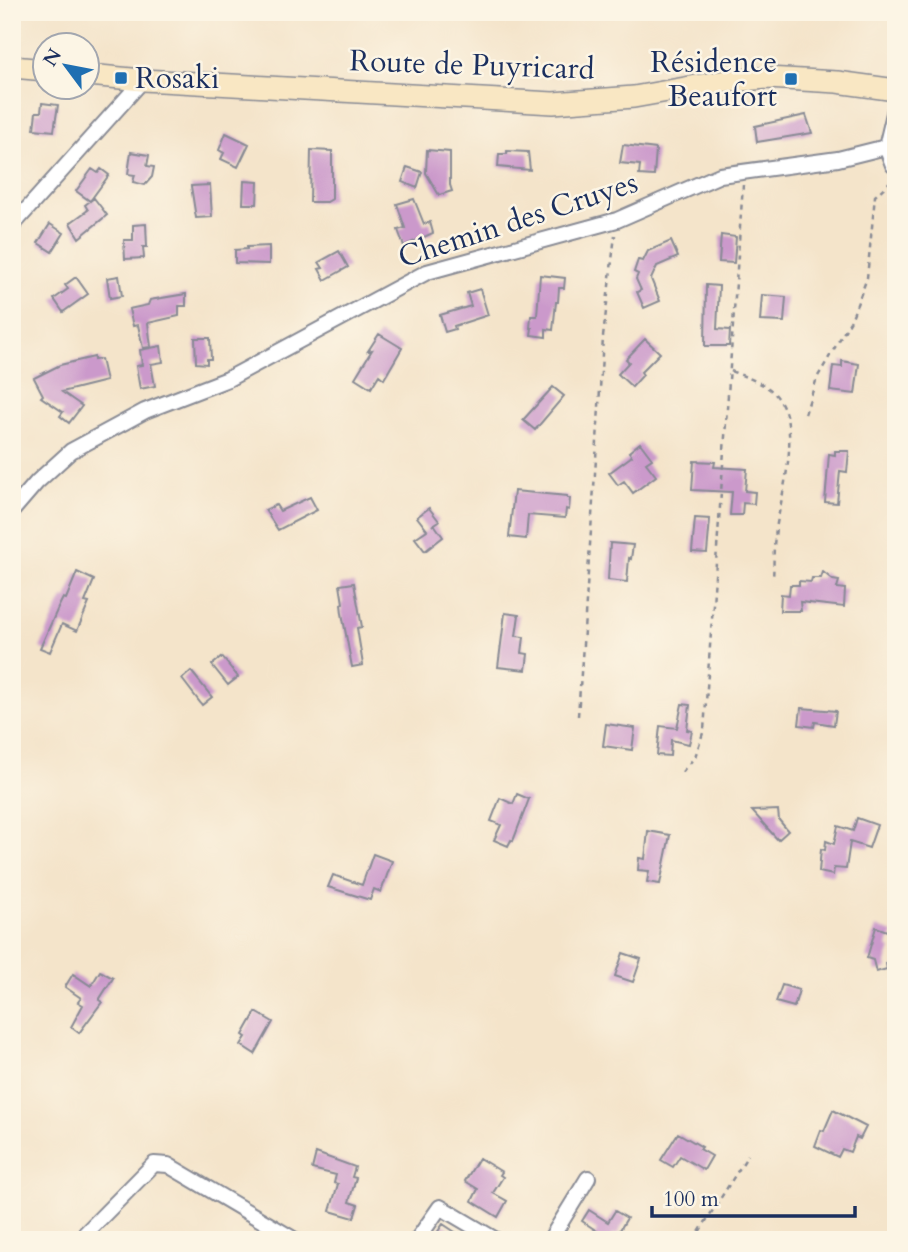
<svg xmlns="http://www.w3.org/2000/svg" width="908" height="1252" viewBox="0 0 908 1252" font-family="Cardo,serif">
  <rect width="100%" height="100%" fill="#fcf5e5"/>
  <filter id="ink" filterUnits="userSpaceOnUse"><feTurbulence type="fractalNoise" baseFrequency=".0143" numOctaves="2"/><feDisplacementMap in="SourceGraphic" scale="14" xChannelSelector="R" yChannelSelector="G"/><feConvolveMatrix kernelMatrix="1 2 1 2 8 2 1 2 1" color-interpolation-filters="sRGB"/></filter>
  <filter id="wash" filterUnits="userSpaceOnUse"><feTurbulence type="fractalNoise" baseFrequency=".00686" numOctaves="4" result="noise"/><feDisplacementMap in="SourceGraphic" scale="28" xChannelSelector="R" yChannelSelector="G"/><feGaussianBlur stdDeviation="1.57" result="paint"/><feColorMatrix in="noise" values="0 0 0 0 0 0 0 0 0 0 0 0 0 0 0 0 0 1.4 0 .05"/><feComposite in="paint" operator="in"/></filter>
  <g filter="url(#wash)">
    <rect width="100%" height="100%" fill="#f4e4ca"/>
    <g id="blocks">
      <!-- building -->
      <path fill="#cb99cb" d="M42,103l16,2 -4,26 -20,-2 2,-17h5z
        M806,115l6,18 -55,9 -2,-16z
        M226,133l23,11 -11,23 -17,-8 3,-6 -5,-3z
        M623,145l33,4 -2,27 -15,-1 1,-10 -20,-2z
        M311,150l21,1v48l-5,3h-17z
        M427,150l23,2v33l2,6 -13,4 -13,-22z
        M507,151l21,1 2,18 -32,-3 1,-13h8z
        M131,152l18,3 -2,11 7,1 -2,10 -7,8 -12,-3 2,-7 -7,-1z
        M407,167l15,5 -5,16 -15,-6z
        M92,169l6,4 3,-4 8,6 -19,26 -14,-10z
        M244,181l14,1 -1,22h-14z
        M210,185l2,32 -16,1 -5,-32z
        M94,198l13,17 -28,23 -9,-15 18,-13 -3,-5z
        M414,199l10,25 6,-2 3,11 -29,13 -6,-16 7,-2 -8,-24z
        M50,224l14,9 -12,19 -14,-9z
        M146,224l1,23h-4l1,11 -19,1 -1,-19h9v-15z
        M721,235l15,2 -2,26 -15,-1z
        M671,241l7,16 -21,9 -6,13 9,22 -16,7 -7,-16 4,-2 -5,-11 2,-5 -4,-2 4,-12 5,1 5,-10z
        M269,246v18l-34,-1v-13l12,-1v-2z
        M339,251l9,16 -23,13 -6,-11 4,-1 -4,-6z
        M540,275l25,3 -1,10h-5l-1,14h-2l-3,28 -7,-1v8l-15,-2 1,-7h-2l1,-12h6z
        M119,276l3,20 -12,2 -3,-20z
        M76,277l12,17 -25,18 -9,-13 14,-10 -3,-4z
        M706,285l13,1 -2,43 13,1 -1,16h-24z
        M480,289l8,26 -34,11 1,3 -10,3 -5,-17 31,-9 -4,-13z
        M186,294v12h-7v10l-31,7 3,24 -8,1 -5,-23 -5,1 -4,-17 19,-4 2,-5z
        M762,295l24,2 -2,25 -24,-1z
        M379,334l23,14 -18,31 -5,-4 -8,13 -16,-10 17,-28 -4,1z
        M195,338h15l1,21h-4v5l-11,-1z
        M645,339l15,14 -19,19 2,3 -11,12 -14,-13 11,-12 -3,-3z
        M161,346l2,16 -12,2 4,22 -15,3 -4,-23 6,-1 -2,-15z
        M94,357v3l7,-1 5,22 -44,11 20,14 -13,17 -9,-7 3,-4 -22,-15 2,-2 -9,-17 26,-13z
        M842,361l17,3 -4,30 -25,-3 3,-25 9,1z
        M553,387l11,9 -29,34 -12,-10z
        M640,443l12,16 -6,4 10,13 -23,17 -9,-12 -6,4 -9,-12 23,-17 -3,-4z
        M835,451h14l-2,21 -7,-1 -3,32 -12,-1 4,-48 6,1z
        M694,461l21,1 -1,5 33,2 -2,22 10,1 -1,12 -11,-1 -1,12h-12l2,-23 -40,-2z
        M514,491l53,5v2h3l-1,12 -3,-1 -1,9 -37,-3 -2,24 -17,-2z
        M310,497l7,13 -39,20 -13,-20 11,-5 4,6z
        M429,508l10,13 -7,5 2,-2 9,13 -18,14 -10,-13 12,-8 -10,-13z
        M695,518l15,1 -3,34 -15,-1z
        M610,543l23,2 -2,14 -2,-1 -2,24 -19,-2z
        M77,572l17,8 -9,22 4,1 -12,28 -15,-7 -12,28 -10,-4 18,-40 5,-10 3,1z
        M823,572l10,8 6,1 -2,7 8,1 -1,18 -44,-5 1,9h-21l1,-17 8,1 1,-10h9v-4l12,1 1,-4h9z
        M354,583l8,44 -5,1 6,37 -11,2 -10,-54 -1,-9 2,-1 -3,-18z
        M505,613l14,2 -3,21 8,1 -2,16 6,1 -2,16 -28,-3z
        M222,657l16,20 -10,8 -16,-20z
        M191,671l21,26 -10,8 -20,-26z
        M682,704l8,1 -3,25 5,1 -3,13 -18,-4 -1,16 -13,-1 3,-29 17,2z
        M801,708l35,3 -2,14 -19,-3 -1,5 -15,-2z
        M606,724l29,4 -3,22 -29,-4z
        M517,794l12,5 -16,42 -2,-1 -3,6 -14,-6 7,-15 -10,-4 9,-23 13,6z
        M778,810l1,10 9,11 -10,9 -26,-29z
        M857,818l20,7 -8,23 -19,-6 -4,27 -12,-1 -1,7 -14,-3 2,-23 4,1 1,-9 8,3 4,-18 15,5z
        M648,831l22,4 -10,49 -13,-2 2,-11 -11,-1 1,-12 6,1z
        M373,854l19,7 -11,31 -7,-3 -4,11 -42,-13 5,-12 29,10z
        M876,927l17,6 -6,14 4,2 -5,14 1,6 -11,3 -3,-12 -6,-2z
        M623,953l18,6 -8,23 -18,-6z
        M100,971l13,7 -14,22 3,2 -23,31 -8,-6 12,-22 -5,-3 3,-4 -16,-11 8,-13 18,12z
        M782,985l17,5 -5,17 -18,-5z
        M256,1012l17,10 -18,32 -14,-9 5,-8 -3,-2z
        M833,1110l33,17 -6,12 -4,-2 -6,15 -8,-3 -4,8 -23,-11 6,-16 3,1z
        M678,1133l24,14 -2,2 12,7 -8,14 -24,-14 -7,11 -12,-7z
        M316,1153l39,14 -3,10 4,1 -7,24 9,3 -4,13 -24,-7 8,-27 -4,-1 2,-8 -24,-6z
        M479,1158l23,14 -2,3 3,2 -10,16 14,8 -9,16 -26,-16 6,-12 -13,-8z
        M589,1210l19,12 7,-11 12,7 -10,17 -3,-1 -4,6h-18l5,-9 -15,-10z
        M443,1224l24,16h-26l-6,-4z"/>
    </g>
  </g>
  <g filter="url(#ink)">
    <use href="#blocks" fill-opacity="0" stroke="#888a94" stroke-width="2"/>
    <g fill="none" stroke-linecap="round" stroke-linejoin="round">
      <defs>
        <path id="minor" d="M886,147l7,18 3,1
          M12,226l131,-146
          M12,511l25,-29 34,-31 74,-40 83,-32 199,-107 190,-52 103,-45 118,-16 48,-12 10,-42
          M79,1240l75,-76 14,1 127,75
          M417,1240l23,-33 56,33
          M550,1240l38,-62"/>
        <path id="secondary" d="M12,67l34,3
          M88,75l55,5 410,23 81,-6 85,-15 48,-4 70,4 59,8"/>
      </defs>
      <!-- minor casing -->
      <use href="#minor" stroke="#888a94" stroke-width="18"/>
      <!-- secondary casing -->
      <use href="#secondary" stroke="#888a94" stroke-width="24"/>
      <!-- path -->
      <path stroke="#888a94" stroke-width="2.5" stroke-dasharray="5 5" stroke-linecap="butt" d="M731,371c14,6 32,11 43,22 31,33 6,103 1,143 -2,14 -1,29 -2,43
        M805,414l12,-36 34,-58 16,-42 8,-82 18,-17
        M578,716l18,-257 7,-122 12,-102
        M682,772l13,-15 9,-27 39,-545
        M694,1240l54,-85"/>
      <!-- minor -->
      <use href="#minor" stroke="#fff" stroke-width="14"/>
      <!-- secondary -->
      <use href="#secondary" stroke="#f9e7c3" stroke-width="21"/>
    </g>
  </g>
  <!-- markers -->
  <g fill="#1f6fb2" stroke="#fcf5e5" stroke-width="2.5">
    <rect x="114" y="71" width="14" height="14" rx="3.5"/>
    <rect x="784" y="72" width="14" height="14" rx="3.5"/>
  </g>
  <g text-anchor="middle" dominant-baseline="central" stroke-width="5" stroke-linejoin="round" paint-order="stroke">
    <!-- poi labels -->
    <g font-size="30" fill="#1b2f5e" stroke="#fcf5e5" text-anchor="end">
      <text x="777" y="62">Résidence<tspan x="777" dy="34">Beaufort</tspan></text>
      <text x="135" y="78" text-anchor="start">Rosaki</text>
    </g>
    <!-- street labels -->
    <g font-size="30" fill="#1b2f5e" stroke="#fcf5e5">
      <text transform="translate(472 65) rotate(2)">Route de Puyricard</text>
      <text transform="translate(518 220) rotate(-18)">Chemin des Cruyes</text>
    </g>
  </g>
  <!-- margin -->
  <rect width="908" height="1252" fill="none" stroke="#fcf5e5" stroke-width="42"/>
  <!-- north arrow -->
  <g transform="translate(66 66) rotate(302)"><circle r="33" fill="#fcf5e5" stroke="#a2a6af" stroke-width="2"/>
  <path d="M0-5L12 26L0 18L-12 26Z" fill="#1f6fb2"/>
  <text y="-10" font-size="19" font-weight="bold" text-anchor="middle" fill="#1b2f5e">N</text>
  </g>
  <!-- scale -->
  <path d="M652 1206v10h203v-10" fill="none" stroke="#1b2f5e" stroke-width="3.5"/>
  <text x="663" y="1206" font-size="21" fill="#1b2f5e" stroke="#fcf5e5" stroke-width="5" paint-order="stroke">100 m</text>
</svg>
